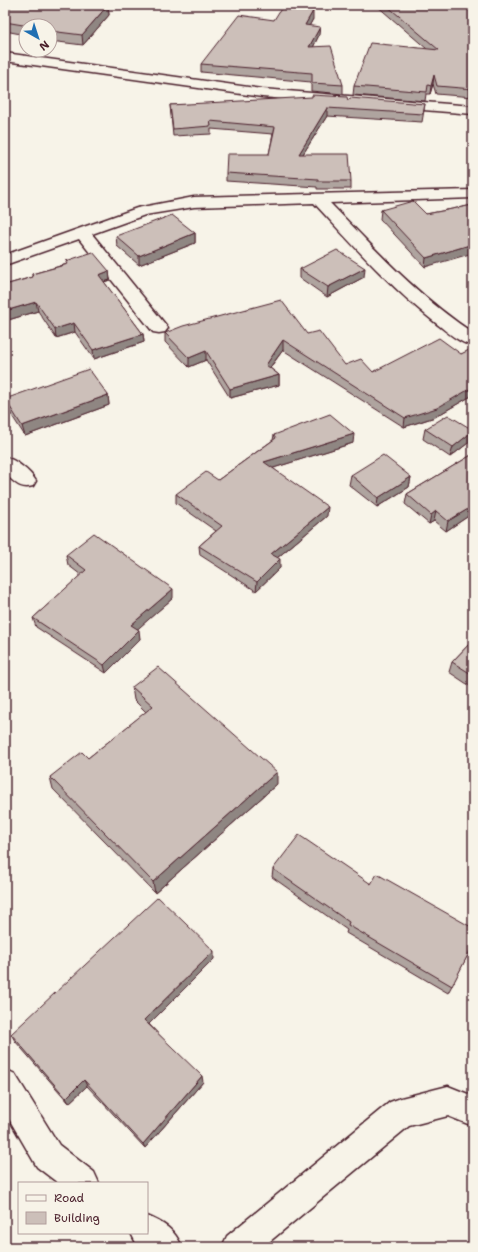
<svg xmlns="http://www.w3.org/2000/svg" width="478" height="1252" viewBox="0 0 478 1252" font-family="'Shantell Sans',sans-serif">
  <rect width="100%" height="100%" fill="#f7f3e8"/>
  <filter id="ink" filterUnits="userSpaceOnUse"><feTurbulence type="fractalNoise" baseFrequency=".025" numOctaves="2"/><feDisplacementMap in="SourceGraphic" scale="8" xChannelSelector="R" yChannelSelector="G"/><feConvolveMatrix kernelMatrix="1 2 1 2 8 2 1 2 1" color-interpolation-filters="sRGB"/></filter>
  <g filter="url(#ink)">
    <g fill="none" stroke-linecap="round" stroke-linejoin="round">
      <defs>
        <path id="street" d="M5,53l257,36 211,17v8l-211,-17 -257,-36z
          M473,190v8l-143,5c45,46 88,94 143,130v13c-13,-3 -26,-14 -36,-22 -46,-36 -84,-79 -123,-121l-120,4 -49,8 -53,19 73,90 3,4 -3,4 -6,1 -6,-1 -74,-93 -74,26v-10l132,-47 57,-11z
          M5,457c11,3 25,14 31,24l-3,5c-13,4 -18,-4 -28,-12z
          M5,1069l10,5 44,71 35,27 5,11h-41l-21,-16 -32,-55z
          M448,1086l25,10v30l-25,-10 -39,10 -146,121h-41l5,-11 163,-134 11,-4z
          M147,1216c17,7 28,14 35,31h-42l-4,-4 -5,-10h16z"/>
      </defs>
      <!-- street casing -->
      <use href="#street" stroke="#4a1f2b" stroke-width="3"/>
      <!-- street -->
      <use href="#street" fill="#f7f3e8" fill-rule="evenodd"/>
    </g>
    <!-- wall -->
    <path fill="#afa49f" stroke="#4a1f2b" d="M5,5h103l1,10 -26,30 -33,-4v-15h-24v9l-21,-4z
      M376,5h97v92l-37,-3 -3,-10 -3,10h-4l-1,7 -72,-6 1,-9 73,-37z
      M313,19l-4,7 10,9 -6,12 30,38v9l-32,-3v-9l-110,-10v-8l73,-44z
      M348,101l77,3 -3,18 -95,-6 -24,38 48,27v8h-34v-2l-91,-6v-8l43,-19 4,-20 -62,-5v5l-38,2 -3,-31z
      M473,205l-48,62 -45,-48 1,-9 45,4z
      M195,233v10l-56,22 -22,-19 -1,-10z
      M66,261l43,10 1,9 -6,2 39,52 1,8 -50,17 -19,-27 -19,6 -18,-27 -33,10v-36l27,-8v-3l35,-10z
      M300,269l64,8 -37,20 -27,-19z
      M165,333l142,1 38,31 28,7 88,-18 12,-4v45l-38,22 -31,10 -121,-77 -13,18 9,7v10l-49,13 -24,-38 -17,7 -24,-25z
      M108,395l1,10 -84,31 -18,-28 -2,-8v-1z
      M425,429l47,11 -22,17 -27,-18z
      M274,435l79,8 -80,25 54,48 -50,42 3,10 -24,23 -56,-36 -1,-9 17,-15 -40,-28v-9l42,-14 55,-40z
      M473,454v59l-27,18 -12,-10 -5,3 -24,-20 2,-10z
      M351,475l60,2 -2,10 -32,20 -28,-22z
      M66,555l107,43 -36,31 3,10 -34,34 -70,-46 -3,-9 48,-43 -13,-10z
      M473,640v48l-24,-16 3,-10z
      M132,687l145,97 -122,109 -102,-104 -3,-12 38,-19 58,-46 -12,-12z
      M273,869l98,15 102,61 -25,48 -102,-60 1,-3 -75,-53z
      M214,959l-65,65 54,58 -58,66 -58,-62 -18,17 -54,-62 -4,-7z"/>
    <!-- shaded-wall -->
    <path fill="#8f8682" stroke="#4a1f2b" d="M108,5l1,10 -26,30 -1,-10z
      M313,11v8l-8,15v-9z
      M320,27l-1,8 -10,21v-9z
      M434,75l-1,9 -3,10 1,-8z
      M327,108v8l-29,46 1,-8z
      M195,233v10l-56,22v-9z
      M473,244v9l-48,14 1,-9z
      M365,268l-1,9 -37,20 1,-10z
      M109,271l1,9 -10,3 -1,-8z
      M36,302l2,9 -33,10v-10z
      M74,323l1,9 -19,6 -1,-9z
      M143,334l1,8 -50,17 -1,-9z
      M283,340v10l-18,24 1,-9z
      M206,351v9l-17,7v-9z
      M279,375v10l-49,13v-9z
      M473,387v8l-38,22 -31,10 1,-9z
      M108,395l1,10 -84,31 -3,-10z
      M473,431l-1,9 -22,17 3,-10z
      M354,434l-1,9 -89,28v-9z
      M411,477l-2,10 -32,20 1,-9z
      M473,506v7l-27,18 2,-10z
      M328,507l-1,9 -56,47v-9z
      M436,511l-2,10 -5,3 2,-9z
      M280,559v9l-24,23 1,-9z
      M173,589v9l-41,36 -1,-9z
      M139,630l1,9 -34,34 -2,-8z
      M277,772v12l-122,109 -2,-11z
      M214,951v8l-68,68 -2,-7z
      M202,1076l1,6 -58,66 -2,-4z
      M84,1080l3,6 -18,17 -3,-5z"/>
    <!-- building -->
    <path fill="#ccbfb9" stroke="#4a1f2b" d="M5,5h103l-26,30 -32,-4v-5h-21l-24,-4z
      M386,5h87v84l-36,-3 -3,-11 -3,11 -3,-1 -1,7 -73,-6 16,-43 69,7z
      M282,7l31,4 -8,14 15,2 -11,20 22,-1 12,39 -31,-2v-10l-111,-9 38,-49 35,5z
      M312,95l35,2 1,4 2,-3 75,6 -2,10 -96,-6 -28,46h50l2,27h-33v-2l-92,-6 1,-19h42l6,-27 -65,-6 1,5 -38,3 -3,-24 142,-8z
      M413,201l13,13 47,-9v39l-47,14 -45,-48z
      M172,215l23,18 -56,23 -23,-20z
      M337,250l28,18 -37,19 -28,-18z
      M93,252l16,19 -10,4 44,59 -50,16 -19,-27 -19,6 -19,-27 -31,9v-26l28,-8 -1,-3 36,-10 -2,-3z
      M281,300l26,34 12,-3 26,34 16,-6 12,13 66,-34 22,16 10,-5 2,1v37l-36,21 -32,10 -122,-78 -17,25 13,10 -49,14 -24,-38 -17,7 -24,-25 18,-7z
      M89,369l19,26 -86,31 -17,-27z
      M330,414l24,20 -90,28 64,45 -57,47 9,5 -23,23 -58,-36 23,-20 -46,-32 30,-22 12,8 58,-42 -2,-3z
      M448,415l25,15v1l-20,16 -28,-18z
      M473,454v52l-25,15 -12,-10 -5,4 -24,-21z
      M383,455l28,22 -33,21 -27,-23z
      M94,533l79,56 -42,36 8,5 -35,35 -71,-47 53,-48 -20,-15z
      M473,640v35l-21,-13z
      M158,667l119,105 -124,110 -103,-105 32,-25 6,6 65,-52 -21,-19z
      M299,835l72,49 6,-10 96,54v17l-21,41 -104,-61 1,-3 -76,-53z
      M158,897l56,54 -70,69 58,56 -59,68 -59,-64 -18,18 -55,-64z"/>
  </g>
  <!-- margin -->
  <rect width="478" height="1252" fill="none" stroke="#f7f3e8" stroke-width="20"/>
  <rect x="10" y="10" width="458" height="1232" fill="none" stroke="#4a1f2b" stroke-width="1.5" filter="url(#ink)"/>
  <!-- legend -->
  <rect x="18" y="1182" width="130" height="52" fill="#f7f3e8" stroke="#b29e9c"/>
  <rect x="26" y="1195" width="20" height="6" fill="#f7f3e8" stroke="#b29e9c"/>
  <text x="54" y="1202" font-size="12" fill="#4a1f2b">Road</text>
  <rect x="26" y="1212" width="20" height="12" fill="#ccbfb9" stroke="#b29e9c"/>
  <text x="54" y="1222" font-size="12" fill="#4a1f2b">Building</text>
  <!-- north arrow -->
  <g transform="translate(38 38) rotate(141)"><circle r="19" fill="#f7f3e8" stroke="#b29e9c"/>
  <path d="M0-3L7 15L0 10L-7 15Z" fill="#1f6fb2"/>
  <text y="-6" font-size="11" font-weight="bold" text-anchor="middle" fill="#4a1f2b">N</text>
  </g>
</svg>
